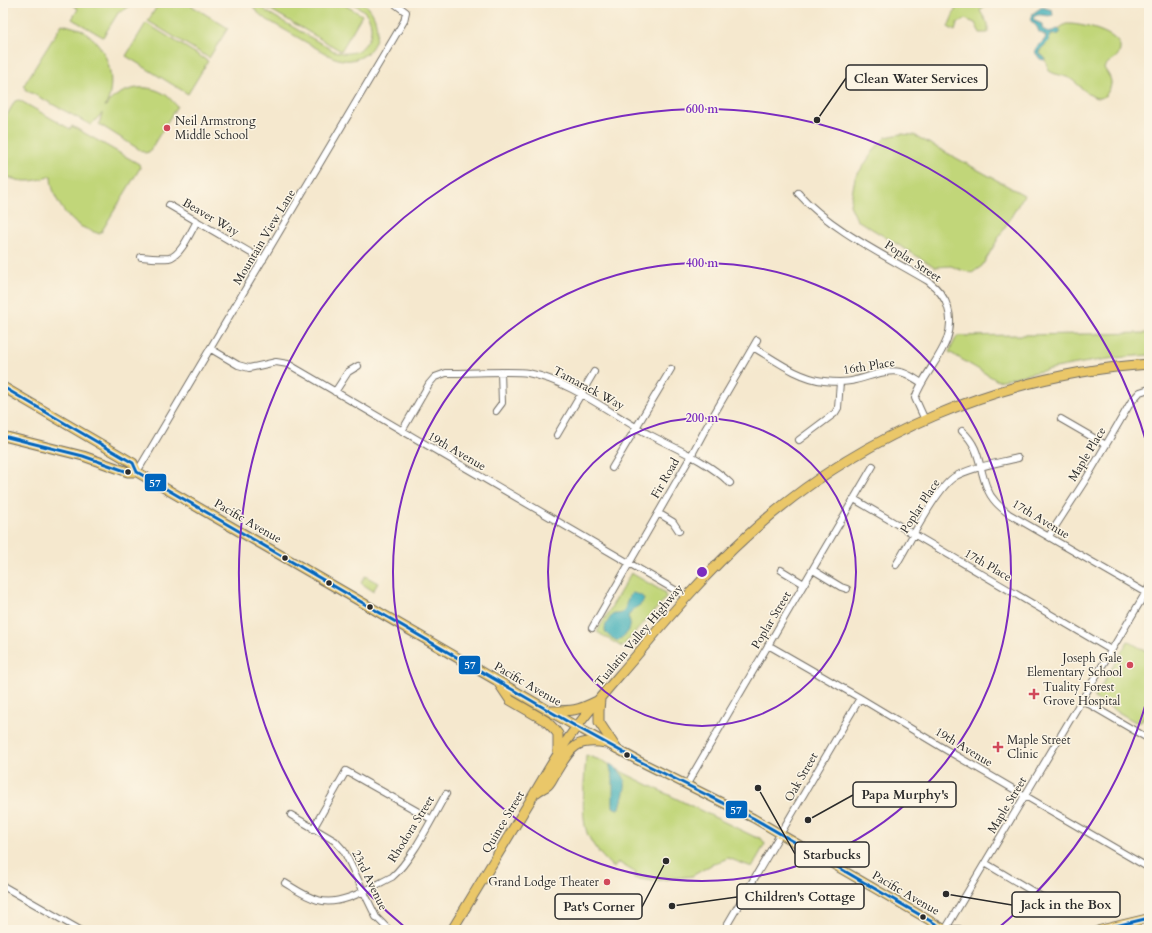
<svg xmlns="http://www.w3.org/2000/svg" width="1152" height="933" viewBox="0 0 1152 933" font-family="Cardo,serif">
  <rect width="100%" height="100%" fill="#fcf5e5"/>
  <filter id="ink" filterUnits="userSpaceOnUse"><feTurbulence type="fractalNoise" baseFrequency=".025" numOctaves="2"/><feDisplacementMap in="SourceGraphic" scale="8" xChannelSelector="R" yChannelSelector="G"/><feConvolveMatrix kernelMatrix="1 2 1 2 8 2 1 2 1" color-interpolation-filters="sRGB"/></filter>
  <filter id="wash" filterUnits="userSpaceOnUse"><feTurbulence type="fractalNoise" baseFrequency=".012" numOctaves="4" result="noise"/><feDisplacementMap in="SourceGraphic" scale="16" xChannelSelector="R" yChannelSelector="G"/><feGaussianBlur stdDeviation="0.9" result="paint"/><feColorMatrix in="noise" values="0 0 0 0 0 0 0 0 0 0 0 0 0 0 0 0 0 1.4 0 .05"/><feComposite in="paint" operator="in"/></filter>
  <g filter="url(#wash)">
    <rect width="100%" height="100%" fill="#f5e8ce"/>
    <!-- green -->
    <path fill="#c1d679" stroke="#768052" d="M71,3h63l-16,10 -15,24 -31,-18 6,-10z
      M159,3h28l41,25 -19,30 -61,-37z
      M251,3h8l8,9 67,39c5,1 10,3 15,2 20,-2 29,-26 16,-41 -4,-4 -9,-6 -13,-9h12c21,18 16,53 -13,57 -8,1 -14,-1 -21,-4l-66,-38 -8,-7z
      M269,3h72l21,12 -21,36 -75,-44z
      M958,3h29l-7,8 8,13v9h-8l-5,-10 -10,-4 -8,5 -2,7 -7,-4z
      M146,23l62,38 -20,33 -62,-38z
      M62,24c6,2 12,3 18,5 23,12 34,39 30,63 0,5 -3,10 -5,15 3,-3 5,-7 8,-9 16,-12 36,-14 53,-3 4,3 7,7 11,11l-28,46 -4,1 -46,-29 3,-11 -11,12 -65,-35 -2,-5z
      M1066,24c13,-1 57,9 54,26 -1,9 -12,10 -16,18 5,8 10,13 5,22 -11,22 -29,-7 -40,-12 -6,-3 -14,-3 -20,-7l-5,-14 -5,-4 2,-4 10,-14h3l6,-6h-2z
      M19,100l51,29 2,-3 67,38 1,4 -40,66c-6,-2 -12,-4 -18,-7 -17,-9 -31,-32 -31,-51 -16,6 -33,8 -48,-2v-52l12,-21z
      M901,134l13,1 110,60 -42,71 -10,7 -11,-3 -10,-4 -16,1 -78,-47 -7,-15 5,-27 22,-32 9,-9z
      M1149,333v22c-51,3 -101,14 -151,26l-49,-29 8,-16z
      M631,573l33,19 2,6 -44,49 -25,-15z
      M365,576l13,7 -5,8 -12,-8z
      M1128,641l21,12v55l-8,14 -4,1 -43,-25z
      M586,755l19,7 21,12 129,63 6,1 4,6 -13,23 -24,-9 -17,7 -19,11 -39,5 -19,-3 2,-5 -18,-11 -4,6c-11,-10 -21,-21 -27,-35 -7,-18 -2,-59 -1,-78z"/>
    <!-- water -->
    <path fill="#3daeb8" stroke="#346c72" d="M1042,7l10,3 1,5c-7,3 -15,-4 -20,3l2,3 7,3v4c5,6 10,3 16,1l3,2 -2,3 -8,1 -3,7 -9,9v2l6,5 -1,2 -4,-1 -5,-7c2,-7 10,-10 11,-16l-7,-4 -2,-5 -7,-7 2,-6z
      M632,593c5,1 9,1 12,6l-1,3c-6,6 -12,7 -15,15 6,11 -1,17 -10,24 -18,-8 -15,-14 -5,-27 19,1 8,-11 19,-21z
      M610,764c22,14 15,23 10,44l-3,1 -4,-2v-28l-3,-12z"/>
  </g>
  <g filter="url(#ink)">
    <g fill="none" stroke-linecap="round" stroke-linejoin="round">
      <defs>
        <path id="minor" d="M798,193c33,37 88,63 130,88 9,7 17,16 20,27 11,35 -23,60 -33,90l10,22
          M169,205l94,55
          M141,257c9,1 19,2 28,1 12,-2 22,-27 28,-37
          M753,347c22,13 45,31 71,34 10,1 22,2 31,-1 14,-3 31,-11 45,-8 8,1 16,8 22,11
          M211,349l27,16 11,3 27,-6 12,2 399,233
          M335,392l13,-20 10,-6
          M496,411l6,-8 -1,-31
          M1061,419l45,26
          M402,431l27,-47 6,-7 11,-4c21,0 41,-1 61,-1 7,0 15,0 21,1 45,9 82,41 122,62 27,14 57,26 80,48
          M962,431c19,17 16,35 25,57 4,11 12,18 22,26l137,79
          M557,435l37,-63
          M799,440l36,-27 3,-5 2,-26
          M612,468l59,-99
          M137,472l267,-451 2,-9 -12,-9
          M854,499l257,151
          M658,513l15,9 6,9
          M1049,536l37,-57 45,-77 9,-10 9,-3
          M896,565c13,-21 41,-79 60,-89 19,-10 42,-13 62,-18
          M781,570l23,14
          M813,570l28,17 6,2
          M592,628l99,-172 15,-28 51,-88
          M768,645l92,53 83,50 206,120
          M1082,700l67,39
          M687,784l186,-318
          M291,815l44,26 9,10 32,66 13,13
          M313,829l33,-58 85,48
          M985,863l57,34
          M285,883c10,6 21,14 33,17 23,7 53,-13 74,-23 20,-17 40,-59 54,-83
          M3,886l77,44
          M724,930l136,-232
          M945,930l204,-343"/>
        <path id="major" d="M577,727l60,33 116,58 193,112
          M945,930h14
          M1099,930l50,-12"/>
        <path id="highway" d="M3,387l130,76 4,9 440,255
          M3,436l80,20 45,16h9
          M498,682l12,18 36,21 9,9 3,4v20
          M600,699l-1,12v11l17,26
          M550,711c23,0 27,0 47,-10
          M537,792c3,-3 8,-4 11,-7 3,-3 6,-9 8,-13 15,-24 19,-34 50,-29
          M452,930c26,-43 52,-86 78,-129 13,-22 25,-44 40,-65 19,-27 44,-54 66,-80 35,-42 71,-84 112,-121 109,-100 254,-161 401,-171"/>
      </defs>
      <!-- minor casing -->
      <use href="#minor" stroke="#726d64" stroke-width="8"/>
      <!-- major casing -->
      <use href="#major" stroke="#726d64" stroke-width="10"/>
      <!-- highway casing -->
      <use href="#highway" stroke="#726d64" stroke-width="11"/>
      <!-- minor -->
      <use href="#minor" stroke="#fff" stroke-width="6"/>
      <!-- major -->
      <use href="#major" stroke="#eac769" stroke-width="8"/>
      <!-- highway -->
      <use href="#highway" stroke="#eac769" stroke-width="9"/>
      <defs>
        <path id="bus-1" d="M3,387l130,76 4,9 440,255 60,33 116,58 193,112
          M3,436l80,20 45,16
          M1099,930l50,-12"/>
      </defs>
      <!-- bus-1 casing -->
      <use href="#bus-1" stroke="#fcf5e5" stroke-width="6"/>
      <!-- bus-1 -->
      <use href="#bus-1" stroke="#0065bd" stroke-width="3"/>
    </g>
  </g>
  <!-- distance rings -->
  <g fill="none" stroke="#7b2cbf" stroke-width="2">
    <circle cx="702" cy="572" r="154"/>
    <circle cx="702" cy="572" r="309"/>
    <path d="M1148 696A463 463 0 0 1 997 929M407 929A463 463 0 1 1 1148 448"/>
  </g>
  <!-- markers -->
  <g fill="#d1495b" stroke="#fcf5e5" stroke-width="1.5">
    <circle cx="167" cy="128" r="4"/>
    <circle cx="1130" cy="665" r="4"/>
    <path d="M1032 688h4v4h4v4h-4v4h-4v-4h-4v-4h4z"/>
    <path d="M996 741h4v4h4v4h-4v4h-4v-4h-4v-4h4z"/>
    <circle cx="607" cy="882" r="4"/>
  </g>
  <g fill="#2b2b2b" stroke="#fcf5e5" stroke-width="1.5">
    <circle cx="128" cy="472" r="3.5"/>
    <circle cx="285" cy="558" r="3.5"/>
    <circle cx="329" cy="583" r="3.5"/>
    <circle cx="370" cy="607" r="3.5"/>
    <circle cx="627" cy="755" r="3.5"/>
    <circle cx="923" cy="917" r="3.5"/>
  </g>
  <g text-anchor="middle" dominant-baseline="central" stroke-width="3" stroke-linejoin="round" paint-order="stroke">
    <!-- poi labels -->
    <g font-size="12" fill="#2b2b2b" stroke="#fcf5e5" text-anchor="start">
      <text x="175" y="121">Neil Armstrong<tspan x="175" dy="14">Middle School</tspan></text>
      <text x="1122" y="658" text-anchor="end">Joseph Gale<tspan x="1122" dy="14">Elementary School</tspan></text>
      <text x="1043" y="687">Tuality Forest<tspan x="1043" dy="14">Grove Hospital</tspan></text>
      <text x="1007" y="740">Maple Street<tspan x="1007" dy="14">Clinic</tspan></text>
      <text x="599" y="882" text-anchor="end">Grand Lodge Theater</text>
    </g>
    <!-- street labels -->
    <g font-size="12" fill="#2b2b2b" stroke="#fcf5e5">
      <text transform="translate(211 217) rotate(30)">Beaver Way</text>
      <text transform="translate(264 237) rotate(-59)">Mountain View Lane</text>
      <text transform="translate(913 261) rotate(33)">Poplar Street</text>
      <text transform="translate(869 366) rotate(-9)">16th Place</text>
      <text transform="translate(589 388) rotate(28)">Tamarack Way</text>
      <text transform="translate(457 451) rotate(30)">19th Avenue</text>
      <text transform="translate(1087 454) rotate(-59)">Maple Place</text>
      <text transform="translate(665 478) rotate(-60)">Fir Road</text>
      <text transform="translate(920 506) rotate(-57)">Poplar Place</text>
      <text transform="translate(1041 519) rotate(31)">17th Avenue</text>
      <text transform="translate(248 521) rotate(30)">Pacific Avenue</text>
      <text transform="translate(988 565) rotate(30)">17th Place</text>
      <text transform="translate(771 620) rotate(-59)">Poplar Street</text>
      <text transform="translate(639 635) rotate(-50)">Tualatin Valley Highway</text>
      <text transform="translate(528 684) rotate(30)">Pacific Avenue</text>
      <text transform="translate(964 747) rotate(31)">19th Avenue</text>
      <text transform="translate(801 777) rotate(-60)">Oak Street</text>
      <text transform="translate(1007 805) rotate(-59)">Maple Street</text>
      <text transform="translate(503 822) rotate(-59)">Quince Street</text>
      <text transform="translate(411 829) rotate(-58)">Rhodora Street</text>
      <text transform="translate(370 880) rotate(64)">23rd Avenue</text>
      <text transform="translate(906 893) rotate(30)">Pacific Avenue</text>
    </g>
  </g>
  <circle cx="702" cy="572" r="6" fill="#7b2cbf" stroke="#fcf5e5" stroke-width="2"/>
  <g font-size="12" text-anchor="middle" font-weight="bold" fill="#7b2cbf" stroke="#fcf5e5" stroke-width="3" stroke-linejoin="round" paint-order="stroke">
    <text x="702" y="113">600 m</text>
    <text x="702" y="267">400 m</text>
    <text x="702" y="422">200 m</text>
  </g>
  <!-- callouts -->
  <path fill="none" stroke="#2b2b2b" stroke-width="1.5" d="M817 120L846 78M808 820L853 795M758 788L795 854M672 906L737 897M946 894L1012 905M666 861L642 907"/>
  <g fill="#2b2b2b" stroke="#fcf5e5" stroke-width="1.5">
    <circle cx="817" cy="120" r="4"/>
    <circle cx="808" cy="820" r="4"/>
    <circle cx="758" cy="788" r="4"/>
    <circle cx="672" cy="906" r="4"/>
    <circle cx="946" cy="894" r="4"/>
    <circle cx="666" cy="861" r="4"/>
  </g>
  <g fill="#fcf5e5" stroke="#2b2b2b" stroke-width="1.5">
    <rect x="846" y="65" width="141" height="25" rx="4"/>
    <rect x="853" y="782" width="103" height="25" rx="4"/>
    <rect x="795" y="842" width="74" height="25" rx="4"/>
    <rect x="737" y="884" width="127" height="25" rx="4"/>
    <rect x="1012" y="892" width="108" height="25" rx="4"/>
    <rect x="555" y="894" width="87" height="25" rx="4"/>
  </g>
  <g font-size="13" text-anchor="middle" font-weight="bold" fill="#2b2b2b">
    <text x="916" y="83">Clean Water Services</text>
    <text x="905" y="799">Papa Murphy's</text>
    <text x="832" y="859">Starbucks</text>
    <text x="800" y="901">Children's Cottage</text>
    <text x="1066" y="909">Jack in the Box</text>
    <text x="599" y="911">Pat's Corner</text>
  </g>
  <g stroke="#fcf5e5" stroke-width="1.5">
    <rect x="144" y="473" width="23" height="19" rx="4" fill="#0065bd"/>
    <rect x="458" y="655" width="23" height="20" rx="4" fill="#0065bd"/>
    <rect x="725" y="800" width="23" height="19" rx="4" fill="#0065bd"/>
  </g>
  <g font-size="11" text-anchor="middle" font-weight="bold" fill="#fff">
    <text x="155" y="487">57</text>
    <text x="470" y="669">57</text>
    <text x="736" y="814">57</text>
  </g>
  <!-- margin -->
  <rect width="1152" height="933" fill="none" stroke="#fcf5e5" stroke-width="16"/>
</svg>
